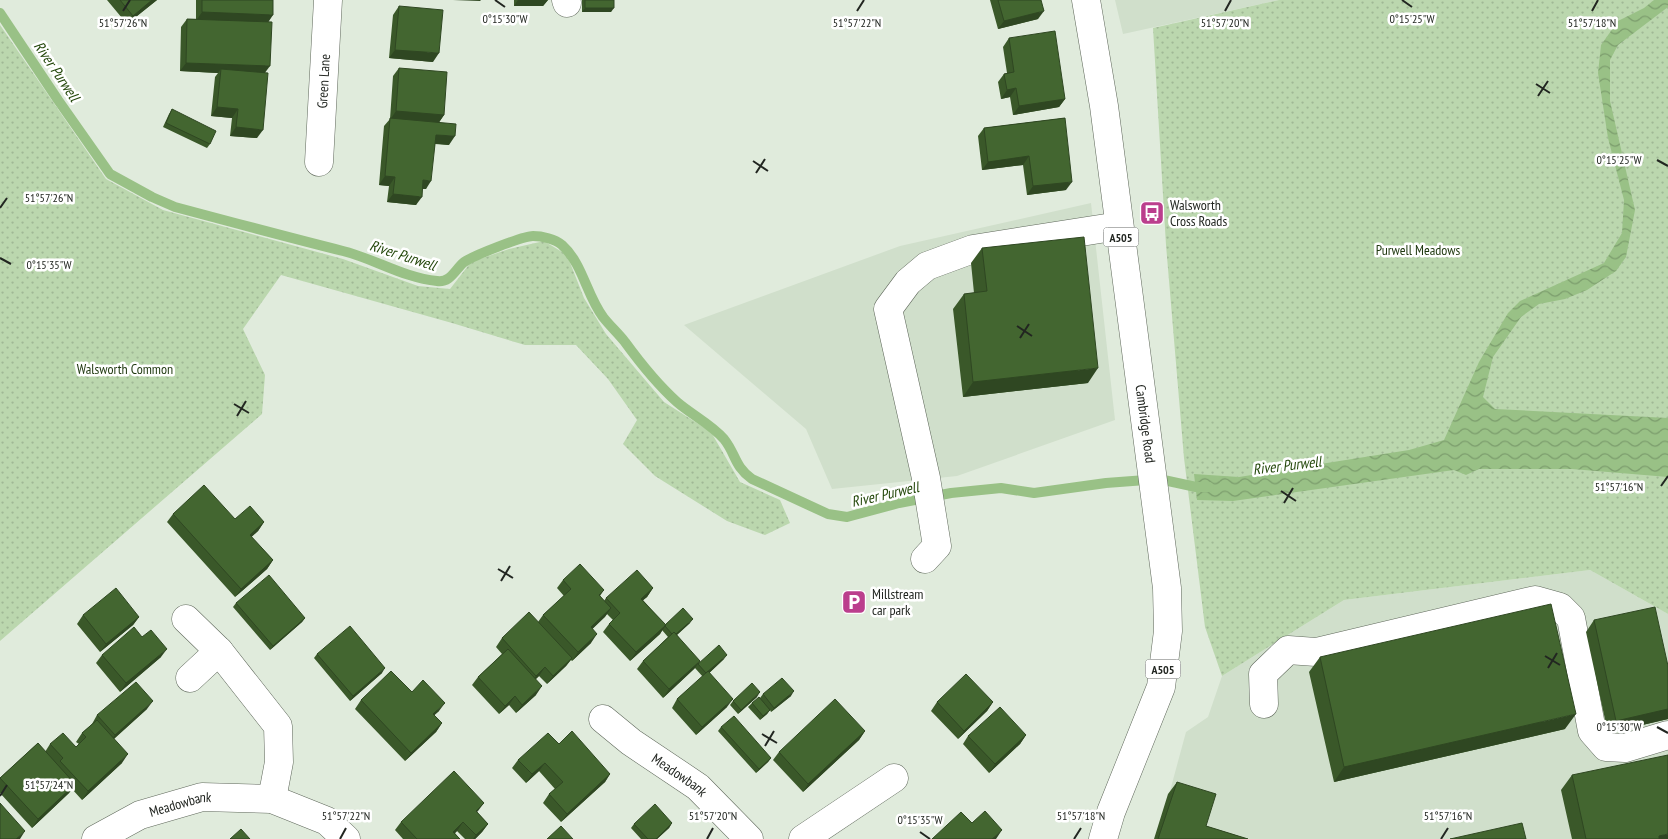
<svg xmlns="http://www.w3.org/2000/svg" width="1668" height="839" viewBox="0 0 1668 839" font-family="'PT Sans Narrow',sans-serif">
  <defs>
    <pattern id="park-dots" width="8" height="8" patternUnits="userSpaceOnUse" patternTransform="scale(1.25)"><rect width="8" height="8" fill="#bbd7ae"/><path d="M2 2h.1M6 6h.1" fill="none" stroke="#a0b895" stroke-width="1.8" stroke-linecap="round"/></pattern>
    <pattern id="water-waves" width="16" height="10" patternUnits="userSpaceOnUse" patternTransform="scale(1.25)"><rect width="16" height="10" fill="#99c186"/><path d="M0 5q4-4 8 0t8 0" fill="none" stroke="#7c9d6d"/></pattern>
  </defs>
  <rect width="100%" height="100%" fill="#e0ebdc"/>
  <!-- built -->
  <path fill="#d0dfcb" d="M1115,0h164l-156,34z
    M1091,203l24,217 -158,56 -125,13 -26,-60 -122,-104 216,-79z
    M1590,570l78,44v225h-511l29,-107 22,-15 14,-41 122,-76z"/>
  <!-- park -->
  <path fill="url(#park-dots)" d="M1279,0h389v614l-78,-44 -246,30 -122,76 -17,-49 -21,-169 -18,-213 -13,-217z
    M0,25l106,154 57,31 180,49 75,27 32,3 21,-27 38,-13 35,-8 23,14 17,43 22,36 58,68 47,30 29,50 40,18 10,23 -25,12 -38,-14 -72,-45 -32,-32 14,-24 -29,-41 -32,-34h-51l-73,-22 -171,-48 -38,54 22,46 -3,39 -262,227z"/>
  <!-- water -->
  <path fill="url(#water-waves)" d="M1654,0h14v7l-50,38 -8,15v41l25,109 -9,47 -10,14 -29,19 -22,9 -26,5 -18,13 -28,40 -10,40 12,12 173,9v59l-96,-8h-93l-13,6 -12,-5 -221,31 -36,-1 -3,-26 45,3 170,-27 35,-10 35,-78 29,-49 12,-12 84,-38 18,-30 2,-33 -16,-62 -10,-65 3,-28 17,-24 26,-13z"/>
  <g fill="none" stroke-linecap="round" stroke-linejoin="round">
    <!-- stream -->
    <path stroke="#99c186" stroke-width="10" d="M0,13l58,87 52,74 42,23 23,10c56,15 112,30 168,44 32,8 61,27 94,30 13,2 18,-11 26,-18 8,-7 61,-27 70,-27 9,0 22,3 29,9 21,19 24,49 41,72 7,9 15,16 22,25 16,22 32,42 52,60 15,13 34,22 47,37 12,15 10,27 28,40l76,35 19,3 52,-14 52,-10 50,-5 33,5 72,-10 53,-4 37,8h13"/>
    <defs>
      <g id="minor">
        <path d="M566,0l1,3"/>
        <path id="s1" d="M319,162l9,-162"/>
        <path d="M925,559l12,-13 -11,-68 -38,-169 20,-27 19,-16 46,-17 146,-23"/>
        <path d="M186,619l33,32 59,75 1,36 -7,37"/>
        <path d="M190,678l29,-27"/>
        <path d="M1264,704l-1,-30 25,-24 28,2 219,-52 25,7 11,11 21,113 14,16 19,1 43,-13"/>
        <path id="s2" d="M603,719l28,23 67,45 51,52"/>
        <path id="s3" d="M96,839l44,-24 62,-18 70,2 55,22 19,18"/>
        <path d="M803,839l91,-61"/>
      </g>
      <g id="major">
        <path id="s4" d="M1086,0l18,106 63,482 1,43 -7,56 -50,125 -8,27"/>
      </g>
    </defs>
    <!-- minor casing -->
    <use href="#minor" stroke="#5f685b" stroke-width="29"/>
    <!-- major casing -->
    <use href="#major" stroke="#5f685b" stroke-width="29"/>
    <!-- minor -->
    <use href="#minor" stroke="#fff" stroke-width="28"/>
    <!-- major -->
    <use href="#major" stroke="#fff" stroke-width="28"/>
  </g>
  <!-- wall -->
  <path fill="#3a5829" d="M107,0h50l-30,24z
    M196,0h77l-5,22 -3,51 -8,65 -27,-2 2,-18 -21,-2 4,-39 3,-4 -38,-2 1,-44 6,-8h9z
    M514,0h34l-5,6h-29z
    M582,0h32l-3,12h-29z
    M990,0h51l-3,19 -40,10z
    M399,6l34,56 -44,-4 4,-43z
    M1009,38l56,61 -6,8 -46,8 -3,-18 -9,2 -3,-17 6,-8 3,-1 -4,-26z
    M399,68l45,47 -5,7 10,23 -14,-1 -9,45h-4l-6,16 -29,-3 2,-16 -10,-1 5,-59 6,-7 3,-43z
    M172,109l38,35 -3,4 -44,-21 6,-13z
    M1065,118l1,72 -39,5 -4,-30 -41,5 -4,-34 6,-8z
    M982,248l106,135 -125,14 -10,-88 11,-15 10,-1 -3,-30z
    M173,514l91,8 -6,9 -7,6 22,23 -6,9 -32,28 -68,-75z
    M563,580l41,10 -4,6 4,5 2,-3 47,-10 -6,9 -4,3 22,25 25,-2 -13,12 21,28 26,-4 -15,14 18,34 -31,28 -24,-27 5,-9 26,-22 -8,-9 -32,30 -26,-29 6,-8 25,-24 -6,-7 -2,4 -30,27 -27,-29 6,-8 4,-4 -6,-6 -15,15 -1,14 -19,18 -1,-1 -5,6 -19,18 -8,-8 -3,3v16l-20,18 -7,-8 -10,9 -27,-29 6,-8 24,-23 -6,-7 6,-9 36,-16 5,-7 21,-19 -7,-8z
    M236,603l69,15 -3,4 -32,28 -37,-43z
    M83,615l56,2 -6,8 -33,27 -23,-28z
    M1594,620l74,46v53l-60,14 -22,-101z
    M142,637l19,20 -41,35 -24,-29 6,-8z
    M317,654l65,19 -32,28 -36,-43z
    M1320,657l245,72 -231,53 -25,-110z
    M412,692l27,19 -5,4 8,8 -6,9 -31,29 -50,-52 6,-9z
    M763,694l28,2 -20,16 -1,-2 -3,4 -7,6 -12,-13 4,-4 8,-5z
    M757,697l-19,17 -8,-9 3,-4z
    M937,702h56l-6,9 -29,28 -27,-28z
    M147,709l-33,30 8,24 -40,37 -10,-11 -3,4 -37,35 -32,-35v-15l38,-35 7,9 5,-8 26,3 3,-3 -3,-2 6,-9 10,-9 5,-9z
    M721,727l50,31 -3,4 -12,11 -38,-42z
    M865,731l-6,9 -56,52 -30,-32 6,-8z
    M1026,735l-6,9 -31,29 -26,-29 5,-8z
    M559,744l51,30 -5,8 -44,40 -18,-19 6,-9 6,-5 -16,-18 -13,12 -14,-15 6,-8z
    M1572,775l96,64h-96l-11,-49z
    M1177,782l29,44 42,13h-94l14,-45z
    M477,812l11,12 -6,8 -7,7h-10l-8,-8 -2,2 5,6h-57l-8,-9 6,-8z
    M672,823l-3,5 -12,11h-16l-10,-11 3,-4z"/>
  <!-- shaded-wall -->
  <path fill="#2f4722" d="M152,0h5l-30,24 6,-8z
    M453,0h28l-1,1z
    M518,0h30l-5,6h-29z
    M585,8h29l-3,4h-29z
    M1044,11l-6,8 -40,10 6,-8z
    M202,12l71,3 -6,9 -71,-3z
    M395,50l44,3 -6,9 -44,-4z
    M186,63l84,3 -6,8 -43,-5 -3,4 -38,-2z
    M1016,88l-6,9 -9,2 6,-9z
    M1065,99l-6,8 -46,8 6,-9z
    M217,107l21,2 -6,9 -21,-2z
    M396,111l48,4 -6,9 -48,-4z
    M236,127l27,3 -6,8 -27,-2z
    M436,135l19,1 -6,9 -19,-2z
    M1029,156l-6,9 -41,5 6,-8z
    M385,176l10,1 -6,9 -10,-1z
    M423,180l8,1 -5,8 -9,-1z
    M1072,182l-6,8 -39,5 6,-9z
    M393,194l29,3 -6,8 -29,-3z
    M1098,368l-10,15 -125,14 10,-15z
    M264,522l-6,9 -14,13 6,-9z
    M273,560l-6,9 -32,28 6,-8z
    M653,588l-6,9 -12,10 6,-8z
    M611,608l-6,9 -20,19 6,-9z
    M139,617l-6,8 -33,27 6,-8z
    M305,618l-3,4 -32,28 3,-4z
    M693,619l-3,4 -19,17 3,-4z
    M666,625l-6,9 -30,27 6,-9z
    M597,634l-6,9 -19,18 6,-9z
    M167,649l-6,8 -41,35 6,-9z
    M727,655l-3,4 -20,19 3,-5z
    M572,658l-6,8 -19,18 6,-8z
    M700,661l-6,8 -31,29 6,-9z
    M545,667l-6,9 -9,8 6,-8z
    M385,668l-3,5 -32,28 3,-5z
    M542,686l-6,9 -20,18 6,-8z
    M794,691l-3,5 -20,16 3,-4z
    M760,692l-3,5 -19,17 3,-4z
    M515,696l-6,9 -10,9 6,-8z
    M733,699l-6,8 -31,28 6,-8z
    M153,701l-6,8 -38,34 6,-8z
    M993,702l-6,9 -29,28 6,-8z
    M445,703l-6,8 -12,11 6,-8z
    M1668,709v10l-60,14 8,-12z
    M770,710l-3,4 -7,6 3,-4z
    M1576,714l-11,15 -231,53 10,-15z
    M442,723l-6,9 -31,29 6,-8z
    M865,731l-6,9 -56,52 5,-8z
    M1026,735l-6,9 -31,29 6,-9z
    M128,754l-6,9 -40,37 6,-9z
    M771,758l-3,4 -12,11 3,-4z
    M545,763l-6,8 -13,12 6,-9z
    M610,774l-5,8 -44,40 6,-8z
    M75,784l-6,9 -37,35 6,-9z
    M484,803l-6,8 -8,8 6,-8z
    M463,822l-6,9 -8,8 4,-7z
    M672,823l-3,5 -12,11h-1z
    M488,824l-6,8 -7,7h-2l3,-4z
    M1002,830l-6,9h-4z
    M25,831l-5,8h-4z
    M1668,834v5h-11l2,-3z"/>
  <!-- building -->
  <path fill="#436630" stroke="#2f4722" d="M120,0h32l-19,16z
    M202,0h71v15l-71,-3z
    M585,0h29v8h-29z
    M998,0h43l3,11 -40,10z
    M399,6l44,4 -4,43 -44,-3z
    M187,19l85,3 -2,44 -84,-3z
    M1055,31l10,68 -46,7 -3,-18 -9,2 -3,-16 10,-2 -5,-34z
    M399,68l48,4 -3,43 -48,-4z
    M221,69l47,4 -5,57 -27,-3 2,-18 -21,-2z
    M172,109l44,22 -6,13 -44,-21z
    M390,118l66,6 -1,12 -19,-1 -5,46 -8,-1 -1,17 -29,-3 2,-17 -10,-1z
    M1065,118l7,64 -39,4 -4,-30 -41,6 -4,-34z
    M1084,237l14,131 -125,14 -9,-88 23,-3 -5,-43z
    M204,485l31,34 15,-13 14,16 -14,13 23,25 -32,29 -68,-75z
    M580,564l24,26 -5,5 12,13 -20,19 6,7 -19,18 -35,-37 28,-26 -8,-9z
    M637,570l16,18 -12,11 25,26 -30,27 -27,-28 11,-11 -14,-15z
    M269,575l36,43 -32,28 -37,-43z
    M116,588l23,29 -33,27 -23,-29z
    M1551,604l25,110 -232,53 -24,-110z
    M1655,607l13,59v43l-52,12 -22,-101z
    M683,608l10,11 -17,15 -2,-2 -2,2 -7,-8v-1z
    M529,612l43,46 -19,18 -8,-9 -9,9 -34,-38z
    M350,626l35,42 -32,28 -36,-42z
    M134,627l8,10 9,-7 16,19 -41,34 -24,-28z
    M674,632l26,29 -31,28 -26,-28z
    M719,645l8,10 -21,18 -8,-9z
    M508,649l34,37 -20,19 -7,-9 -10,10 -27,-29z
    M391,671l21,21 11,-12 22,23 -12,11 9,9 -31,30 -50,-53z
    M708,671l25,28 -31,28 -25,-28z
    M966,674l27,28 -29,29 -27,-29z
    M782,678l12,13 -20,17 -11,-14z
    M136,682l17,19 -38,34 -18,-20z
    M752,683l8,9 -19,18 -8,-9z
    M759,697l11,13 -7,6 -11,-13z
    M835,699l30,32 -57,53 -29,-32z
    M1000,707l26,28 -31,29 -27,-28z
    M734,716l37,42 -12,11 -38,-42z
    M97,720l31,34 -40,37 -28,-30 3,-3 -13,-14 13,-11 13,14 10,-10 -4,-4z
    M572,731l38,43 -43,40 -18,-20 14,-12 -18,-19 -13,11 -14,-14 30,-27 11,11z
    M38,743l37,41 -37,35 -38,-41z
    M1668,755v79l-9,2v3h-73l-14,-64z
    M454,771l30,32 -8,8 12,13 -12,11 -13,-13 -10,10 7,7h-43l-16,-17z
    M1177,782l39,12 -10,32 42,13h-90z
    M0,803l25,28 -9,8h-16z
    M655,804l17,19 -16,16h-8l-14,-15z
    M985,811l17,19 -10,9h-60l29,-27 11,11z
    M1522,823l4,16h-76z
    M561,826l12,13h-26z
    M241,829l9,10h-20z"/>
  <!-- ticks -->
  <path fill="none" stroke="#222621" stroke-width="2" d="M495,0l10,7M1402,0l10,7M123,11l7,-11M857,11l7,-11M1225,11l6,-11M1592,11l6,-11M1536,84l14,9M1538,96l10,-15M1657,160l11,6M753,161l15,10M756,173l9,-14M0,208l7,-10M0,258l11,6M1017,326l15,10M1020,338l9,-14M234,404l15,9M237,416l9,-15M1661,486l7,-10M1281,491l15,10M1284,503l9,-15M498,569l15,9M501,581l9,-15M1545,656l15,9M1548,668l9,-15M1657,727l11,6M762,734l15,9M765,746l9,-15M0,796l7,-11M920,832l10,7M340,839l6,-11M707,839l6,-11M1074,839l7,-11M1441,839l7,-11"/>
  <!-- icons -->
  <defs>
    <symbol id="bus-square" viewBox="-11 -11 22 22"><rect x="-9" y="-9" width="18" height="18" rx="4" fill="#bb3e8d" stroke="#fff"/><path d="M-5-6H5V4H4V6H2V4H-2V6H-4V4H-5ZM-3.5-4V0h7V-4ZM-3.5 1.2v1.5H-2V1.2ZM2 1.2v1.5H3.5V1.2Z" fill="#fff"/></symbol>
    <symbol id="parking-square" viewBox="-11 -11 22 22"><rect x="-9" y="-9" width="18" height="18" rx="4" fill="#bb3e8d" stroke="#fff"/><path d="M-3.5-5.5H1a3.5 3.5 0 0 1 0 7H-1V5.5H-3.5ZM-1-3.4V-.6H.8a1.4 1.4 0 0 0 0-2.8Z" fill="#fff"/></symbol>
  </defs>
  <g fill-rule="evenodd">
    <use href="#bus-square" x="1138" y="199" width="28" height="28"/>
    <use href="#parking-square" x="840" y="588" width="28" height="28"/>
  </g>
  <g text-anchor="middle" dominant-baseline="central" stroke-width="5" stroke-linejoin="round" paint-order="stroke">
    <!-- shield labels -->
    <g fill="#fff" stroke="#646764" stroke-width="1">
      <rect x="1103.5" y="227.5" width="35" height="19" rx="4"/>
      <rect x="1145.5" y="659.5" width="35" height="19" rx="4"/>
    </g>
    <g font-size="12" font-weight="bold" fill="#222621">
      <text x="1121" y="237">A505</text>
      <text x="1163" y="669">A505</text>
    </g>
    <!-- street labels -->
    <g font-size="14" fill="#222621" stroke="#fff">
      <text stroke="none"><textPath href="#s1" startOffset="81">Green Lane</textPath></text>
      <text stroke="none"><textPath href="#s4" startOffset="428">Cambridge Road</textPath></text>
      <text stroke="none"><textPath href="#s2" startOffset="95">Meadowbank</textPath></text>
      <text stroke="none"><textPath href="#s3" startOffset="92">Meadowbank</textPath></text>
    </g>
    <!-- poi labels -->
    <g font-size="14" fill="#222621" stroke="#fff" text-anchor="start">
      <text x="1170" y="205">Walsworth<tspan x="1170" dy="16">Cross Roads</tspan></text>
      <text x="872" y="594">Millstream<tspan x="872" dy="16">car park</tspan></text>
    </g>
    <!-- park labels -->
    <g font-size="14" fill="#1e370e" stroke="#fff">
      <text x="1418" y="250">Purwell Meadows</text>
      <text x="125" y="369">Walsworth Common</text>
    </g>
    <!-- water labels -->
    <g font-size="15" font-style="italic" fill="#24480b" stroke="#fff">
      <text transform="translate(57 71) rotate(56)">River Purwell</text>
      <text transform="translate(403 255) rotate(18)">River Purwell</text>
      <text transform="translate(1287 465) rotate(-7)">River Purwell</text>
      <text transform="translate(885 494) rotate(-13)">River Purwell</text>
    </g>
  </g>
  <g font-size="12" text-anchor="middle" fill="#222621" stroke="#fff" stroke-width="5" stroke-linejoin="round" paint-order="stroke">
    <text x="505" y="23">0°15'30"W</text>
    <text x="1412" y="23">0°15'25"W</text>
    <text x="123" y="27">51°57'26"N</text>
    <text x="857" y="27">51°57'22"N</text>
    <text x="1225" y="27">51°57'20"N</text>
    <text x="1592" y="27">51°57'18"N</text>
    <text x="1619" y="164">0°15'25"W</text>
    <text x="49" y="202">51°57'26"N</text>
    <text x="49" y="269">0°15'35"W</text>
    <text x="1619" y="491">51°57'16"N</text>
    <text x="1619" y="731">0°15'30"W</text>
    <text x="49" y="789">51°57'24"N</text>
    <text x="346" y="820">51°57'22"N</text>
    <text x="713" y="820">51°57'20"N</text>
    <text x="1081" y="820">51°57'18"N</text>
    <text x="1448" y="820">51°57'16"N</text>
    <text x="920" y="824">0°15'35"W</text>
  </g>
</svg>
